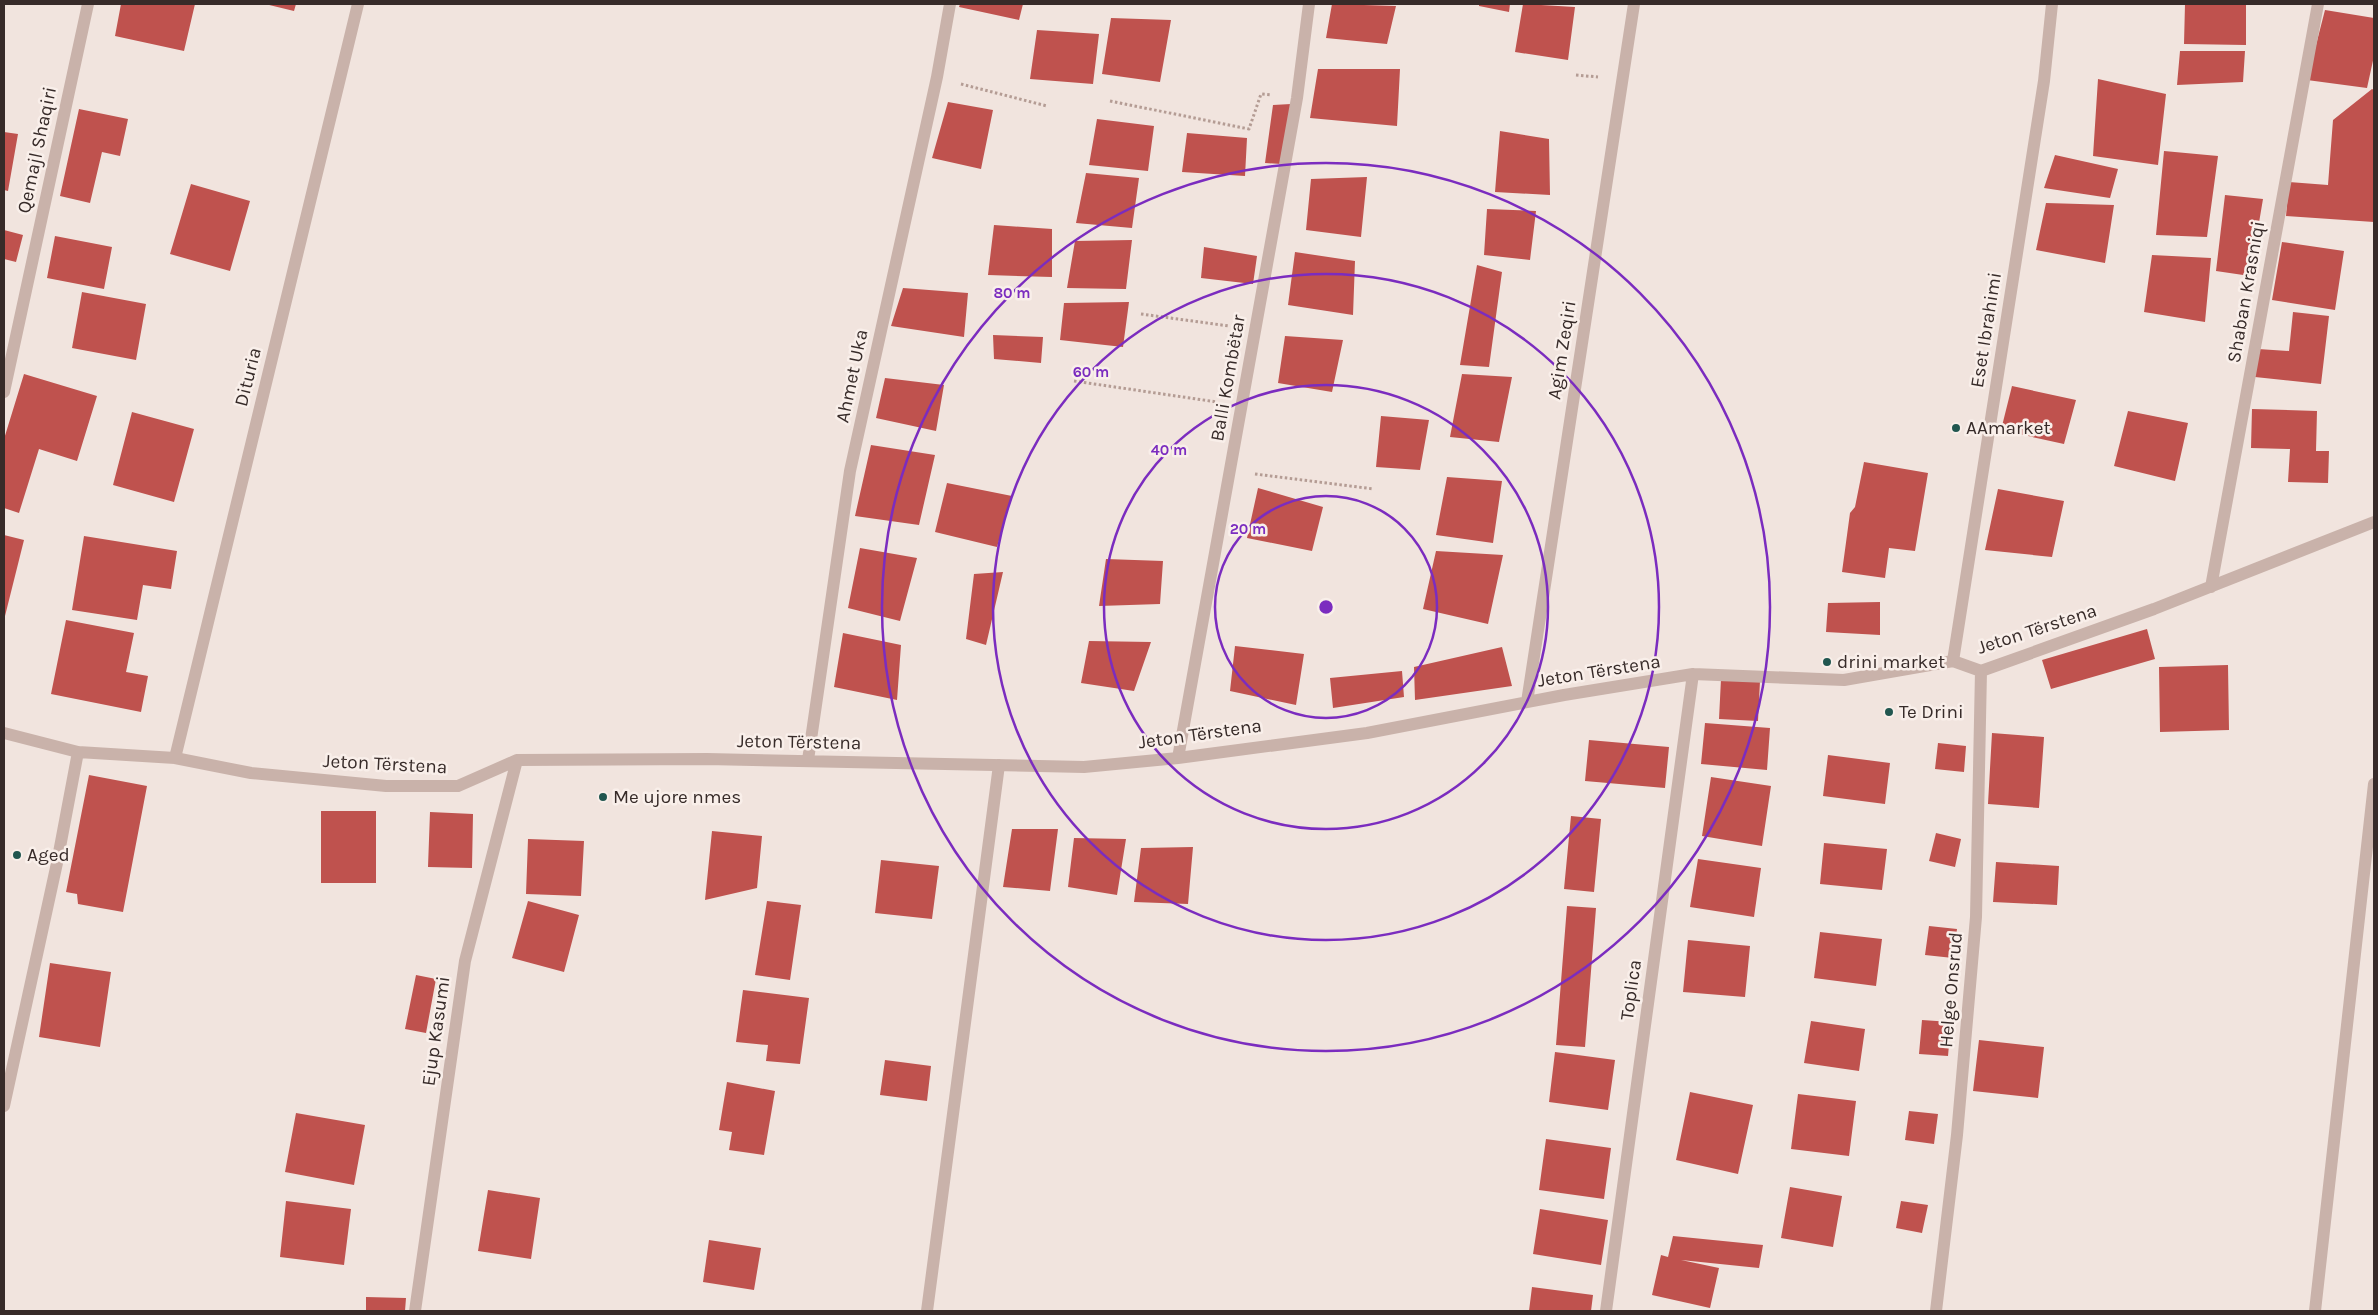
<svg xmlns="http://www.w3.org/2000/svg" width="2378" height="1315" viewBox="0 0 2378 1315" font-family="Karla,sans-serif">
  <rect width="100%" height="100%" fill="#f1e4de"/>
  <!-- building -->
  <path fill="#bf524e" d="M121,4h74l-11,47 -69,-15z
    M265,4h31l-2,7z
    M960,4h63l-4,16 -60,-13z
    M1332,4l64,2 -9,38 -61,-6z
    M1479,4h31l-1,8 -30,-6z
    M1523,4l52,3 -7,53 -53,-8z
    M2185,4h61v41l-62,-1z
    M2325,10l49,8v38l-7,32 -60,-8z
    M1111,18l60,2 -11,62 -58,-8z
    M1037,30l62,4 -6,50 -63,-5z
    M2180,51h65l-2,31 -66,3z
    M1318,69h82l-3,57 -87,-8z
    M2098,79l68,15 -8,71 -65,-9z
    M2372,89l2,1v132l-88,-6 3,-34 39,3 5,-65z
    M948,102l45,8 -12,59 -49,-11z
    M1291,104l-10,60 -16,-1 8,-58z
    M79,109l49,10 -8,37 -18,-4 -12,51 -30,-7z
    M1097,119l57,7 -6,45 -59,-6z
    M1500,131l49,8 1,56 -55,-3z
    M4,132l14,2 -10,57 -4,-1z
    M1187,133l60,5 -2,38 -63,-4z
    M2164,151l54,5 -11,81 -51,-2z
    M2055,155l63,14 -8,29 -66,-10z
    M1086,173l53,5 -7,50 -56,-5z
    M1367,177l-6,60 -55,-7 5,-51z
    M191,184l59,17 -20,70 -60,-17z
    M2225,195l38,4 -13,77 -34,-5z
    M2046,203l68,2 -9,58 -69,-13z
    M1487,209l49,2 -6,49 -46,-5z
    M994,225l58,4v48l-64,-2z
    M4,230l19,5 -7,27 -12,-3z
    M55,236l57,11 -8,42 -57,-11z
    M1132,240l-6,49 -59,-1 8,-47z
    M2282,242l62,9 -9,59 -63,-10z
    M1204,247l53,9 -4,28 -52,-6z
    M1295,252l60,9 -2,54 -65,-10z
    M2152,255l59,3 -6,64 -61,-10z
    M1477,265l25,7 -13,95 -29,-2z
    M903,288l65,5 -4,44 -73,-11z
    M82,292l64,12 -10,56 -64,-12z
    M1129,302l-6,45 -63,-7 4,-37z
    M2293,312l36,4 -8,68 -66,-7 3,-28 31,2z
    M993,335l50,2 -2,26 -47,-4z
    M1285,336l58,4 -11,52 -54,-9z
    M24,374l73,22 -20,65 -38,-12 -20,64 -15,-5v-69z
    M1462,374l50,3 -13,65 -49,-5z
    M885,378l59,7 -8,46 -60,-13z
    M2012,386l64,14 -12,44 -63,-14z
    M2252,409l65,2 -1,40h13l-1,32 -40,-1 2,-33 -39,-1z
    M2128,411l60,12 -13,58 -61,-15z
    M132,412l62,17 -20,73 -61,-17z
    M1381,416l48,4 -9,50 -44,-3z
    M871,445l64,10 -16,70 -64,-9z
    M1864,462l64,11 -13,78 -26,-3 -4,30 -43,-6 8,-59 5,-6z
    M1447,477l55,4 -9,62 -57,-8z
    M947,483l65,13 -15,51 -62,-15z
    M1258,488l65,19 -11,44 -65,-13z
    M1998,489l66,12 -12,56 -67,-7z
    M4,535l20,5 -20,80z
    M84,536l93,15 -6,38 -28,-4 -6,35 -65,-10z
    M860,548l57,10 -17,63 -52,-13z
    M1436,551l67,4 -15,69 -65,-15z
    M1106,559l57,2 -3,43 -61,2z
    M1003,572l-17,73 -20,-6 8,-65z
    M1880,602v33l-54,-3 2,-29z
    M66,620l68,13 -8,39 22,4 -7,36 -90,-18z
    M2147,629l8,30 -104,30 -9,-29z
    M843,633l58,12 -4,55 -63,-13z
    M1089,641l62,1 -17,49 -53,-8z
    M1235,646l69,8 -8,51 -66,-14z
    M1502,647l10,39 -97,14 -1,-33z
    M2228,665l1,65 -69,2 -1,-65z
    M1402,671l2,26 -71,11 -3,-30z
    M1721,679l39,2 -2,40 -39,-2z
    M1705,723l65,5 -3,42 -66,-6z
    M1992,733l52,4 -5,71 -51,-4z
    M1589,740l80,7 -4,41 -80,-7z
    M1938,743l28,3 -2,26 -29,-3z
    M1828,755l62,8 -5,41 -62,-8z
    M89,775l58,11 -24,126 -45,-8 -1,-10 -11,-2z
    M1711,777l60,9 -9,60 -60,-10z
    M321,811h55v72h-55z
    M430,812l43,2 -1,54 -44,-1z
    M1571,816l30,3 -7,73 -30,-3z
    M1012,829h46l-8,62 -47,-4z
    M712,831l50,5 -5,52 -52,12z
    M1936,833l25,6 -6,28 -26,-6z
    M1074,838l52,1 -9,56 -49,-8z
    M528,839l56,2 -3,55 -55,-2z
    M1824,843l63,6 -5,41 -62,-6z
    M1193,847l-5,57 -54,-2 7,-54z
    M1698,859l63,9 -7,49 -64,-10z
    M881,860l58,6 -7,53 -57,-6z
    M1996,862l63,4 -2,39 -64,-3z
    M528,901l51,14 -15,57 -52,-14z
    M767,901l34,4 -11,75 -35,-5z
    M1567,906l29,2 -11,139 -29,-2z
    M1929,926l28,3 -4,29 -28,-3z
    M1820,932l62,7 -6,47 -62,-8z
    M1688,940l62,6 -5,51 -62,-5z
    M50,963l61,9 -11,75 -61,-10z
    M416,975l20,4 -10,54 -21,-4z
    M743,990l66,8 -9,66 -34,-3 2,-16 -32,-3z
    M1922,1020l29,2 -3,34 -29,-2z
    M1811,1021l54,8 -6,42 -55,-8z
    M1979,1040l65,7 -6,51 -65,-7z
    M1555,1052l60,8 -7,50 -59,-8z
    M885,1060l46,6 -4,35 -47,-6z
    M727,1082l48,9 -11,64 -35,-5 3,-18 -13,-2z
    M1690,1092l63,13 -15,69 -62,-14z
    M1798,1094l58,7 -7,55 -58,-7z
    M1909,1111l29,3 -4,30 -29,-4z
    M296,1113l69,12 -11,60 -69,-13z
    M1546,1139l65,9 -7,51 -65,-9z
    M1790,1187l52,9 -9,51 -52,-9z
    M488,1190l52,8 -9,61 -53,-8z
    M286,1201l65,8 -7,56 -64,-8z
    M1901,1201l27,4 -6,28 -26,-5z
    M1540,1209l68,11 -7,45 -68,-11z
    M1673,1236l90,9 -4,23 -78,-8 38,8 -9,40 -58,-13 9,-40 7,2z
    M709,1240l52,8 -7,42 -51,-8z
    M1532,1287l61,8 -2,16h-62z
    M366,1297l40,1 -1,13h-39z"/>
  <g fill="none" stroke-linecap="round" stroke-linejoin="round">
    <!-- path -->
    <path stroke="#b49c94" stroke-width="3" stroke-dasharray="2.5 2.5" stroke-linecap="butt" d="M1576,75l22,2
      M961,84l86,22
      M1110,101l139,28 12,-35 11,1
      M1141,314l88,12
      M1074,381l143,21
      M1255,474l119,15"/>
    <!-- minor -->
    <path stroke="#c9b2aa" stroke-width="12" d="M4,392l84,-388
      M2211,587l107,-583
      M1953,661l91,-580 8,-77
      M1527,702l107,-698
      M4,733l74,19 97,6 76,15 135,13h72l59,-26 190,-1 377,8 94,-9 189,-25 197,-38 129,-21 151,6 109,-19 28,10 173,-62 220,-87
      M175,758l183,-754
      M1178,758l119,-660 12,-94
      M808,760l42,-289 87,-394 13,-73
      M4,1106l53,-243 21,-111
      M415,1311l50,-350 52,-201
      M927,1311l72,-546
      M1606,1311l87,-637
      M1936,1311l21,-176 19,-218 5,-246
      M2315,1311l59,-527"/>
  </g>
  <!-- distance rings -->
  <g fill="none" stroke="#7b2cbf" stroke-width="2.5">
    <circle cx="1326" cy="607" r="111"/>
    <circle cx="1326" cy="607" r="222"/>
    <circle cx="1326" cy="607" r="333"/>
    <circle cx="1326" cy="607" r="444"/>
  </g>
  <!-- markers -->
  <g fill="#21564f" stroke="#f9efea" stroke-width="2">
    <circle cx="1956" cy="428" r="5"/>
    <circle cx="1827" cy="662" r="5"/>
    <circle cx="1889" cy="712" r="5"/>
    <circle cx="603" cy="797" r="5"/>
    <circle cx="17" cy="855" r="5"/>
  </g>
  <g text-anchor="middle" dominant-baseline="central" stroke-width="5" stroke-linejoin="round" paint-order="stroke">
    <!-- street labels -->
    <g font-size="19" fill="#372b29" stroke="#f9efea">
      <text transform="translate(37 150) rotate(-78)">Qemajl Shaqiri</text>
      <text transform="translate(2246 292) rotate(-80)">Shaban Krasniqi</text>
      <text transform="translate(1986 330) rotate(-81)">Eset Ibrahimi</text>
      <text transform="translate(1562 350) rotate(-81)">Agim Zeqiri</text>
      <text transform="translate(852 376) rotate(-78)">Ahmet Uka</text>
      <text transform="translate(248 377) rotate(-76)">Dituria</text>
      <text transform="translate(1228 378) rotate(-80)">Balli Kombëtar</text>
      <text transform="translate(2037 629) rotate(-18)">Jeton Tërstena</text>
      <text transform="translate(1599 671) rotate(-9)">Jeton Tërstena</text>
      <text transform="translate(1200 734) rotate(-8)">Jeton Tërstena</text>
      <text transform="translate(799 742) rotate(1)">Jeton Tërstena</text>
      <text transform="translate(385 764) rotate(3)">Jeton Tërstena</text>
      <text transform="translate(1631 990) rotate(-82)">Toplica</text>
      <text transform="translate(1951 990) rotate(-85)">Helge Onsrud</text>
      <text transform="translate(436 1031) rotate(-82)">Ejup Kasumi</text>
    </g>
    <!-- poi labels -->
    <g font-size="19" fill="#372b29" stroke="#f9efea" text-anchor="start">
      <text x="1966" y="428">AAmarket</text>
      <text x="1837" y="662">drini market</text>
      <text x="1899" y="712">Te Drini</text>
      <text x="613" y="797">Me ujore nmes</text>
      <text x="27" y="855">Aged</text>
    </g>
  </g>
  <circle cx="1326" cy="607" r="8" fill="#7b2cbf" stroke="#f9efea" stroke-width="2.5"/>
  <g font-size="15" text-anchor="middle" font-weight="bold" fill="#7b2cbf" stroke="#f9efea" stroke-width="5" stroke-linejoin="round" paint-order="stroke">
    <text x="1012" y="298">80 m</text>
    <text x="1091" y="377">60 m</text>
    <text x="1169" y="455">40 m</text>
    <text x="1248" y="534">20 m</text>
  </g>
  <!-- border -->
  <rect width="2378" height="1315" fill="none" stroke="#372b29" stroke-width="10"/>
</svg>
